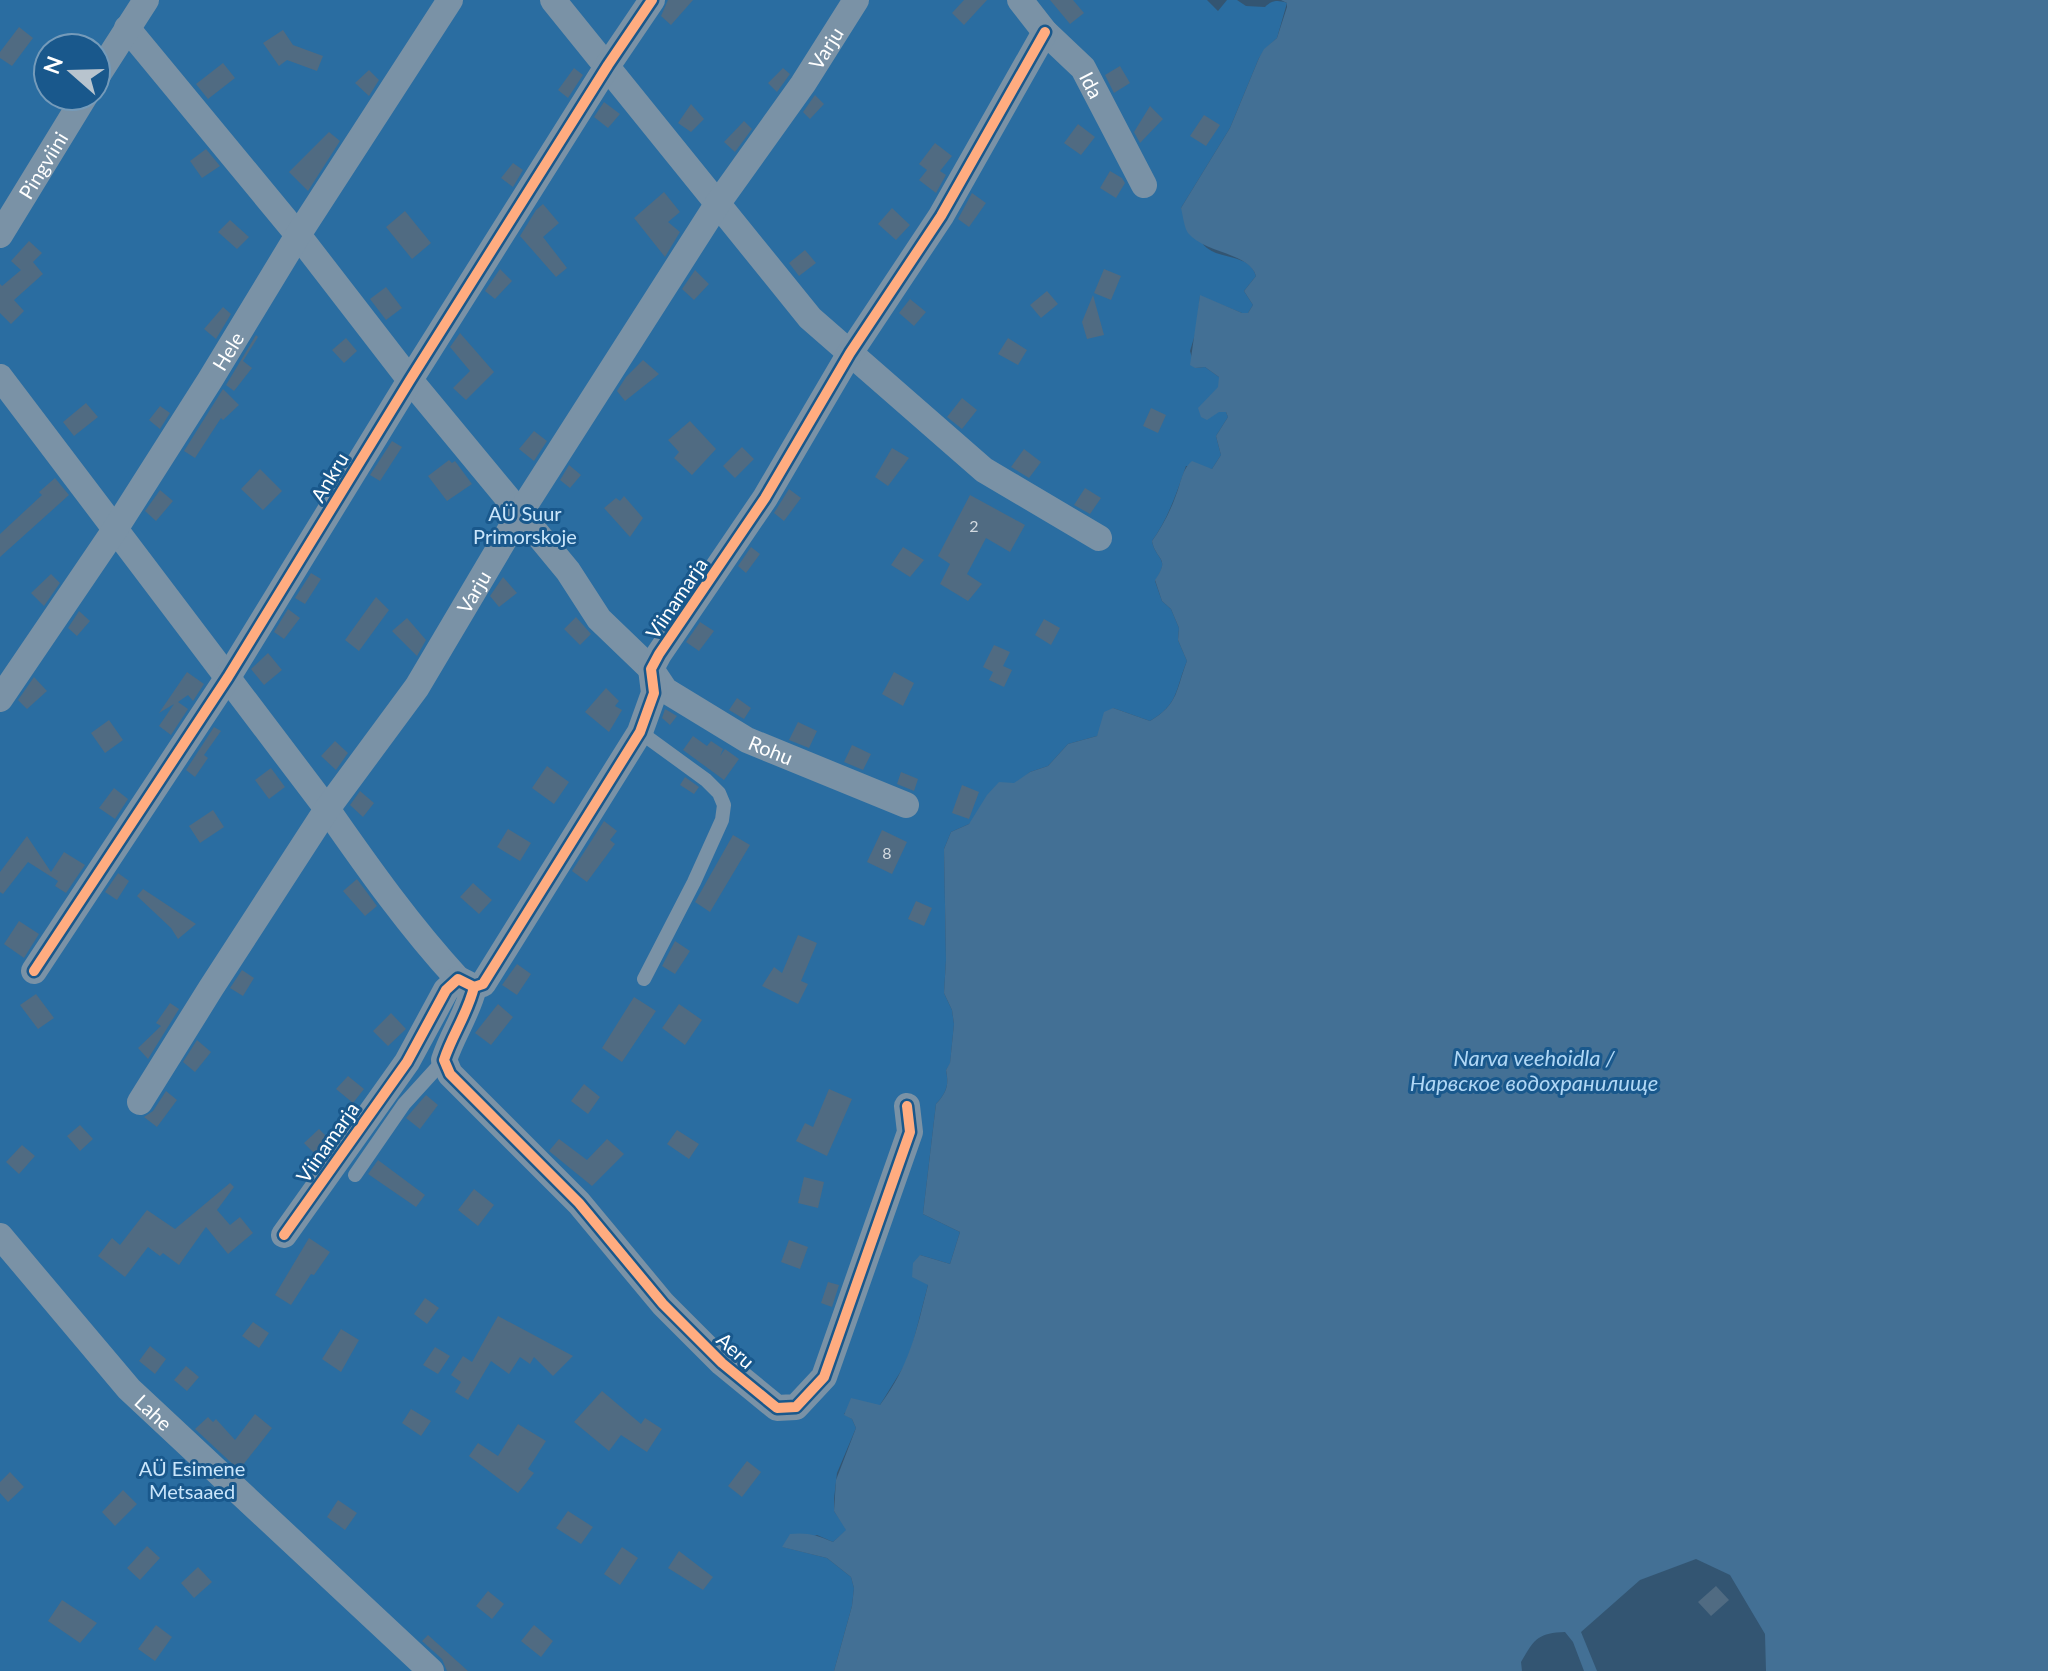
<svg xmlns="http://www.w3.org/2000/svg" width="2048" height="1671" viewBox="0 0 2048 1671" font-family="Lato,sans-serif">
  <rect width="100%" height="100%" fill="#335572"/>
  <!-- green -->
  <path fill="#2a6da1" fill-rule="evenodd" d="M0,0h1207l11,11 9,-11h10l9,6 19,1c7,-7 13,-7 22,-4l-10,35 -12,11 -6,9 -29,70 -49,80c7,10 17,33 26,40 15,12 43,6 49,28l-12,15 9,14 -5,8h-6l-42,-17 -4,35 -6,20 5,17 10,-1 14,10v35h7l2,5 -12,19 5,19 -9,14 -26,-3c-9,26 -18,53 -34,75 4,20 19,16 3,40l7,20 9,8 8,19 -1,12 9,21c-12,29 -8,43 -37,60l-37,-13 -16,28 -29,8 -20,22 -18,6 -61,52 -18,8 -7,17 2,111 -2,33 8,17 2,14 -4,40 -4,6c3,15 1,22 -10,34l-13,110 37,18 -10,32 -30,-9 8,30 -19,73 -29,47 -31,3 -5,6 8,5 4,9 -19,45 -3,26v12l13,19 -14,12 -16,-7 -34,12 44,11 24,19 3,11 -2,18 -18,65h-834zM48,48h48v48h-48z"/>
  <!-- water -->
  <path fill="#437095" d="M1281,0h767v1671h-282l-1,-37 -35,-59 -34,-16 -56,21 -59,52 16,39h-13l-11,-29 -8,-10c-28,1 -31,8 -44,30l1,9h-688l18,-65 2,-18 -3,-11 -24,-19 -45,-11 8,-13c16,-2 28,1 43,8l13,-12 -12,-19 2,-31 20,-52 -4,-9 -8,-4 7,-17 29,7c30,-40 36,-73 48,-120l-16,-8 1,-14 7,-8 30,9 10,-32 -37,-18 13,-110c11,-12 13,-19 10,-34l4,-7 4,-39 -2,-14 -8,-17 2,-33 -2,-111 7,-17 18,-8 18,-29 12,-13 15,1 16,-11 18,-6 20,-22 29,-8 7,-24 9,-4 37,13c29,-17 26,-32 37,-60l-9,-21 1,-12 -8,-19 -9,-8 -7,-21c16,-23 1,-19 -3,-39 10,-14 18,-29 24,-46 5,-12 6,-26 16,-34l20,8 9,-14 -5,-19 12,-19 -2,-5h-7l-12,8 -6,-3 -3,-9 20,-21 1,-10 -14,-10 -10,1 -5,-3 10,-70 42,18h6l5,-8 -9,-14 12,-15c-6,-23 -52,-23 -68,-43 -4,-6 -5,-17 -7,-25l49,-80 29,-70 5,-9 13,-11 10,-31v-4z"/>
  <!-- building -->
  <path fill="#506b82" d="M668,0h25l-22,25 -10,-9z
    M964,0h23l-23,25 -12,-12z
    M1050,0h23l11,13 -14,11z
    M19,27l14,11 -21,28 -12,-8v-6z
    M283,30l10,15 30,11 -6,15 -30,-11 -8,6 -16,-23z
    M223,63l12,15 -27,21 -12,-15z
    M1120,66l10,17 -16,10 -9,-18z
    M574,68l9,7 -15,23 -10,-8z
    M783,68l7,6 -13,18 -9,-9z
    M369,70l10,10 -10,16 -14,-13z
    M815,95l9,9 -14,15 -7,-7z
    M604,102l16,12 -12,14 -14,-11z
    M691,104l13,15 -13,13 -13,-9z
    M1150,106l13,13 -23,24 -6,-11z
    M1204,115l16,10 -14,21 -16,-10z
    M744,121l8,8 -17,23 -11,-10z
    M1078,124l17,13 -14,18 -17,-12z
    M329,132l11,9 -32,50 -19,-19z
    M935,143l17,13 -12,15 6,4 -10,18 -17,-13 8,-10 -8,-6z
    M206,149l14,17 -18,12 -12,-17z
    M513,163l10,7 -10,17 -12,-9z
    M1110,171l12,7 3,5 -9,15 -16,-10z
    M664,192l16,20 -12,10 12,10 -15,25 -31,-39z
    M972,193l14,10 -17,24 -11,-8z
    M543,204l16,19 -16,14 24,31 -11,9 -36,-41 16,-26z
    M892,208l18,17 -14,15 -18,-16z
    M405,211l26,32 -19,16 -26,-32z
    M230,220l19,17 -12,12 -19,-17z
    M29,241l13,12 -9,9 10,12 -29,26 10,11 -13,13 -11,-11v-29l2,2 19,-16 -10,-9z
    M805,250l11,13 -17,13 -10,-13z
    M500,269l12,12 -17,18 -10,-8z
    M1104,269l17,7 -10,24 -17,-7z
    M695,270l14,14 -15,16 -12,-11z
    M386,287l16,21 -16,12 -16,-21z
    M1047,291l11,13 -17,14 -11,-13z
    M1093,295l11,40 -17,4 -5,-17z
    M910,299l16,13 -12,14 -15,-13z
    M223,307l8,7 -15,25 -12,-10z
    M460,333l34,39 -28,28 -13,-12 17,-17 -20,-24z
    M256,335l2,2 -15,24 9,7 -18,23 -8,-6z
    M346,338l11,13 -13,12 -12,-13z
    M1008,338l19,12 -9,15 -20,-11z
    M643,360l16,14 -34,27 -8,-10 9,-14z
    M223,389l16,16 -16,15 -2,-2 -26,40 -11,-7z
    M962,398l15,12 -15,19 -15,-12z
    M86,403l12,14 -24,19 -11,-14z
    M160,406l10,7 -10,16 -11,-9z
    M1151,408l15,7 -8,18 -15,-7z
    M690,421l26,28 -24,26 -18,-17 5,-6 -11,-12z
    M534,431l13,10 -13,20 -15,-12z
    M392,441l10,6 -22,34 -10,-6z
    M742,447l12,12 -19,19 -12,-12z
    M892,448l17,10 -21,28 -13,-9z
    M1024,449l17,13 -12,16 -18,-11z
    M449,460l3,3 3,-2 17,23 -25,17 -19,-25z
    M569,465l12,10 -11,13 -10,-8z
    M260,469l22,22 -19,19 -22,-21z
    M55,478l14,17 -69,62v-23l42,-39 -3,-3z
    M1085,488l16,10 -11,16 -16,-9z
    M789,489l12,9 -17,23 -10,-8z
    M160,490l13,11 -17,20 -11,-10z
    M970,495l55,30 -15,27 -24,-14 -19,36 15,10 -14,17 -28,-17 10,-20 -12,-8z
    M624,496l19,22 -13,19 -26,-29 12,-10 4,3z
    M751,547l9,7 -14,19 -8,-7z
    M903,547l21,13 -14,17 -19,-12z
    M311,573l10,6 -16,25 -10,-6z
    M51,574l9,9 -16,23 -13,-13z
    M503,577l14,16 -18,14 -9,-11z
    M376,597l13,13 -30,41 -14,-11z
    M288,609l12,9 -16,21 -10,-7z
    M79,611l11,10 -13,15 -9,-8z
    M576,617l15,17 -11,11 -16,-16z
    M407,618l19,22 -9,16 -25,-25z
    M1044,619l16,9 -9,17 -16,-10z
    M700,622l14,9 -15,20 -13,-9z
    M994,645l16,7 -7,14 9,4 -8,17 -15,-7 4,-8 -10,-5z
    M268,653l14,17 -18,15 -13,-16z
    M187,672l17,12 -11,17 -5,-6 -10,7 10,7 -17,26 -12,-9 15,-22 -15,9z
    M894,672l20,11 -11,23 -21,-12z
    M34,677l13,14 -20,18 -9,-9z
    M606,688l13,13 -4,5 7,4 -13,22 -24,-20z
    M737,698l14,10 -7,11 -15,-9z
    M665,709l12,7 -7,9 -8,-7z
    M109,720l14,20 -18,13 -14,-20z
    M798,722l19,9 -8,17 -20,-8z
    M214,727l7,4 -17,24 4,3 -13,19 -9,-7z
    M693,736l14,10 4,-5 12,8 -3,7 5,-7 14,10 -15,21 -41,-30z
    M335,741l13,12 -12,17 -15,-14z
    M852,745l19,9 -8,16 -19,-8z
    M547,766l22,16 -15,22 -22,-16z
    M271,768l14,19 -16,12 -14,-19z
    M901,772l17,7 -4,12 -17,-7z
    M685,777l14,10 -5,7 -14,-9z
    M962,785l17,7 -10,27 -17,-6z
    M114,788l14,11 -13,20 -16,-11z
    M360,791l14,12 -11,14 -13,-12z
    M213,810l11,17 -24,16 -11,-17z
    M604,821l13,10 -7,9 5,4 -28,38 -15,-11z
    M508,829l23,14 -11,18 -23,-14z
    M882,830l25,12 -15,32 -25,-12z
    M733,835l17,10 -40,67 -15,-10z
    M27,836l24,36 13,-20 21,13 -19,28 -11,-7 3,-5 -30,-19 -25,32 -3,-2v-20z
    M118,873l11,8 -12,19 -12,-8z
    M357,879l20,27 -12,10 -22,-25z
    M473,883l19,17 -13,14 -19,-17z
    M143,889l53,35 -18,15 -7,-11 -34,-32z
    M916,901l16,7 -8,18 -16,-7z
    M19,921l20,13 -15,24 -20,-14z
    M798,935l19,8 -16,38 7,3 -10,20 -36,-18 12,-19 8,6z
    M675,941l15,10 -15,23 -13,-8z
    M517,964l14,10 -14,21 -15,-10z
    M242,970l12,8 -11,18 -13,-8z
    M36,994l18,24 -16,11 -18,-24z
    M634,997l22,14 -34,51 -20,-14z
    M170,1003l9,6 -31,50 -10,-11 23,-22 -5,-3z
    M498,1004l15,13 -22,28 -16,-12z
    M679,1004l23,16 -17,25 -23,-17z
    M391,1013l15,16 -18,17 -15,-15z
    M197,1040l14,12 -16,20 -12,-10z
    M348,1076l16,13 -11,14 -17,-14z
    M584,1084l16,13 -12,17 -17,-13z
    M829,1089l23,10 -25,57 -31,-15 9,-18 8,4z
    M166,1091l11,9 -20,27 -13,-10 9,-6z
    M426,1095l12,10 -18,24 -14,-11z
    M80,1125l13,14 -13,12 -13,-15z
    M319,1129l12,12 -12,17 -15,-15z
    M677,1130l22,14 -10,15 -22,-15z
    M559,1139l28,21 20,-21 17,15 -32,32 -43,-35z
    M22,1145l13,11 -16,18 -13,-12z
    M378,1160l47,35 -9,12 -48,-33z
    M804,1177l20,5 -6,26 -20,-5z
    M230,1183l4,4 -17,23 13,15 10,-8 13,16 -25,21 -22,-27 -27,38 -16,-12 -3,3 -12,-9 -23,30 -27,-21 14,-18 8,7 27,-35 28,19z
    M474,1189l20,16 -16,21 -20,-16z
    M309,1238l21,14 -16,23 -3,-1 -20,31 -16,-10z
    M789,1240l19,7 -8,22 -19,-7z
    M828,1282l11,3 -7,22 -11,-4z
    M425,1298l14,10 -12,16 -13,-10z
    M498,1316l75,40 -20,20 -19,-19 -4,7 -10,-7 -11,17 -18,-13 -23,39 -13,-8 6,-10 -10,-7 12,-19 9,6z
    M253,1322l16,11 -10,15 -17,-12z
    M341,1329l18,11 -18,32 -19,-13z
    M150,1346l16,13 -11,15 -16,-13z
    M435,1347l15,9 -12,18 -15,-9z
    M186,1366l13,11 -12,14 -13,-11z
    M602,1391l39,33 4,-6 17,11 -15,23 -26,-17 -12,16 -35,-29z
    M411,1409l20,12 -10,15 -19,-13z
    M255,1414l17,14 -33,42 -44,-41 13,-12 5,5 3,-3 19,21z
    M518,1424l28,17 -18,28 6,4 -16,20 -49,-37 9,-13 20,13z
    M747,1461l14,11 -19,25 -14,-11z
    M10,1472l14,15 -16,15 -8,-9v-11z
    M123,1490l14,14 -22,22 -13,-14z
    M338,1500l19,13 -12,17 -18,-13z
    M568,1511l25,16 -12,17 -25,-16z
    M147,1546l13,12 -20,22 -13,-12z
    M622,1547l16,11 -18,27 -16,-11z
    M679,1551l34,26 -10,13 -35,-22z
    M198,1567l14,15 -18,16 -13,-15z
    M1716,1586l13,14 -18,16 -13,-14z
    M488,1591l16,13 -12,15 -16,-13z
    M62,1600l35,23 -17,20 -32,-22z
    M156,1625l16,12 -17,24 -17,-12z
    M534,1625l19,16 -12,16 -20,-16z
    M428,1635l40,36h-21l-5,-12 -20,-18z"/>
  <g fill="none" stroke-linecap="round" stroke-linejoin="round">
    <!-- lane -->
    <path stroke="#7a92a6" stroke-width="14" d="M640,732l66,48 13,13 5,12 -2,15 -28,62 -50,97
      M355,1175l49,-71 40,-44"/>
    <!-- street -->
    <g stroke="#7a92a6" stroke-width="26">
      <path d="M553,0l257,318 174,152 115,68"/>
      <path id="s1" d="M1020,0l25,32 38,36 61,117"/>
      <path id="s2" d="M127,28l171,207 112,145 158,191 31,48 52,50 14,21 82,50 159,65"/>
      <path d="M96,78l50,-78"/>
      <path id="s3" d="M0,235l85,-139"/>
      <path d="M0,377l327,432c41,59 83,118 131,170"/>
      <path id="s4" d="M0,699l114,-168 96,-151 88,-145 152,-235"/>
      <path d="M34,971l194,-294 182,-297 198,-315 44,-65"/>
      <path d="M474,987c-6,26 -22,48 -30,73l6,14 129,129 84,101 59,59 55,45 19,-1 28,-30 86,-245 -3,-26"/>
      <path id="s5" d="M140,1102l71,-114 116,-179 90,-122 103,-174 198,-310 85,-119 53,-84"/>
      <path d="M284,1235l123,-173 39,-72 12,-11 16,8 9,-3 157,-252 14,-39 -3,-24 8,-15 106,-156 85,-145 91,-137 104,-184"/>
      <path id="s6" d="M0,1236l129,153 302,282"/>
    </g>
    <defs>
      <path id="cycleway" d="M34,971l194,-294 182,-297 198,-315 44,-65
        M474,987c-6,26 -22,48 -30,73l6,14 129,129 84,101 59,59 55,45 19,-1 28,-30 86,-245 -3,-26
        M284,1235l123,-173 39,-72 12,-11 16,8 9,-3 157,-252 14,-39 -3,-24 8,-15 106,-156 85,-145 91,-137 104,-184"/>
    </defs>
    <!-- cycleway casing -->
    <use href="#cycleway" stroke="#19588c" stroke-width="15"/>
    <!-- cycleway -->
    <use href="#cycleway" stroke="#ffac80" stroke-width="10"/>
  </g>
  <g text-anchor="middle" dominant-baseline="central" stroke-width="6" stroke-linejoin="round" paint-order="stroke">
    <!-- number labels -->
    <g font-size="16" fill="#d3dae0">
      <text x="974" y="525">2</text>
      <text x="887" y="852">8</text>
    </g>
    <!-- street labels -->
    <g font-size="20" fill="#fff" stroke="#19588c">
      <text stroke="none"><textPath href="#s5" startOffset="1258">Varju</textPath></text>
      <text stroke="none"><textPath href="#s1" startOffset="112">Ida</textPath></text>
      <text stroke="none"><textPath href="#s3" startOffset="82">Pingviini</textPath></text>
      <text stroke="none"><textPath href="#s4" startOffset="416">Hele</textPath></text>
      <text transform="translate(329 477) rotate(-59)">Ankru</text>
      <text stroke="none"><textPath href="#s5" startOffset="610">Varju</textPath></text>
      <text transform="translate(676 598) rotate(-56)">Viinamarja</text>
      <text stroke="none"><textPath href="#s2" startOffset="976">Rohu</textPath></text>
      <text transform="translate(327 1142) rotate(-55)">Viinamarja</text>
      <text transform="translate(736 1350) rotate(42)">Aeru</text>
      <text stroke="none"><textPath href="#s6" startOffset="234">Lahe</textPath></text>
    </g>
    <!-- park labels -->
    <g font-size="20" fill="#cae5fa" stroke="#19588c">
      <text x="525" y="513">AÜ Suur<tspan x="525" dy="23">Primorskoje</tspan></text>
      <text x="192" y="1468">AÜ Esimene<tspan x="192" dy="23">Metsaaed</tspan></text>
    </g>
    <!-- water labels -->
    <g font-size="22" font-style="italic" fill="#b0d7f5" stroke="#19588c">
      <text x="1534" y="1057">Narva veehoidla /<tspan x="1534" dy="25">Нарвское водохранилище</tspan></text>
    </g>
  </g>
  <!-- north arrow -->
  <g transform="translate(72 72) rotate(290)"><circle r="38" fill="#19588c" stroke="#759bba" stroke-width="2"/>
  <path d="M0-6L14 30L0 20L-14 30Z" fill="#b8c4ce"/>
  <text y="-12" font-size="22" font-weight="bold" text-anchor="middle" fill="#ffffff">N</text>
  </g>
</svg>
